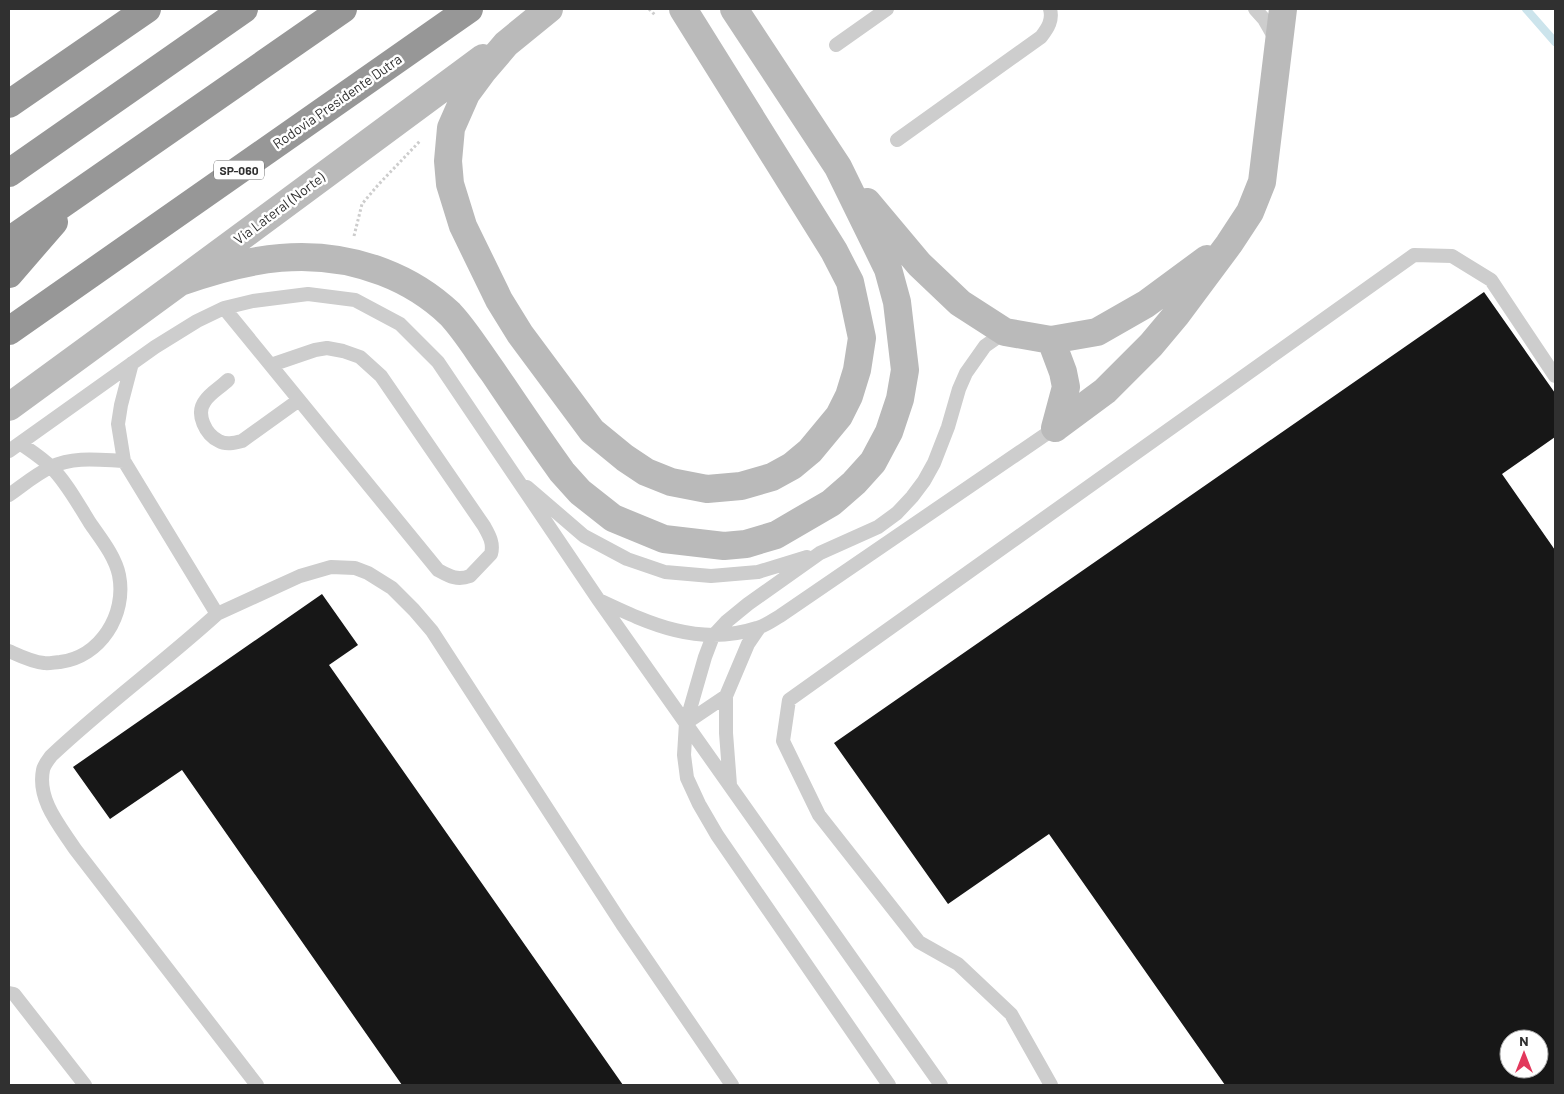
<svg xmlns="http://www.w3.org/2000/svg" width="1564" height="1094" viewBox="0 0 1564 1094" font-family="Barlow,sans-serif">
  <rect width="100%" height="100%" fill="#fff"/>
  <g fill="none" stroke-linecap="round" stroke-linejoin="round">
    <!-- stream -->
    <path stroke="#cce4ec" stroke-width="8" d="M1526,9l29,33"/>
  </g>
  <!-- building -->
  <path fill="#171717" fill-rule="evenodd" d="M1484,292l71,101v44l-53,37 53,76v535h-330l-176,-251 -101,70 -114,-161zM1509,1039h30v30h-30z
    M322,594l36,51 -29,20 294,420h-221l-220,-315 -72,49 -37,-52z"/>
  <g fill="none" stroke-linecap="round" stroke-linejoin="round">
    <!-- path -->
    <path stroke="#cdcdcd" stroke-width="3" stroke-dasharray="2.5 2.5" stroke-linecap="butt" d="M649,9l7,7
      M354,236l8,-32 16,-19 42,-44"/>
    <!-- service -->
    <path stroke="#cdcdcd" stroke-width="14" d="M1255,9l9,10 12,21
      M836,45l51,-36
      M897,140l144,-103c7,-9 12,-17 9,-28
      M224,308l214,262c11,6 19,11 32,6l21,-22c3,-11 -2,-19 -7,-28l-103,-150 -21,-19 -17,-6 -16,-3 -12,2 -44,15
      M132,363l-11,42 -3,19 6,37 93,153c-54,49 -113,92 -166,142 -3,4 -7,9 -8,14 -6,30 17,56 32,79l182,236
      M228,380c-7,7 -18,13 -23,21 -10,13 1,34 14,40 7,4 15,2 23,0l57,-41
      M9,451l146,-104 42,-26 27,-13 29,-7 55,-7 47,6 45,24 38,38 160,237 343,486
      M527,487l57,49 43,23 38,13 46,4 47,-4 49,-15
      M9,495c13,-9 27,-21 42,-28 23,-11 49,-7 73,-6
      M599,600c51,24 100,47 158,28 8,-2 16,-8 23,-12l275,-188
      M217,614l83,-38 31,-9 24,1 13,5 24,15 22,22 18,21 190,293 110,161
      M9,651c11,5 23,11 35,12 5,1 11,-1 16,-1 40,-5 67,-47 59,-87 -4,-19 -18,-36 -29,-52 -12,-19 -23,-40 -39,-56 -9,-9 -20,-16 -30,-23
      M726,696v37l4,52
      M686,723l40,-27 22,-52 11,-16
      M9,993l5,1 71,91
      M889,1085l-172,-250 -18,-31 -12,-26 -3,-23 2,-32 19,-66 8,-21 13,-14 22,-18 72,-51 58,-26 19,-14 15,-16 12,-16 10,-18 14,-36 11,-38 7,-16 19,-27 20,-14
      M1051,1085l-40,-71 -53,-50 -39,-22 -100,-127 -36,-74 6,-41 625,-445 38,1 39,24 64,96"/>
    <!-- secondary -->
    <path stroke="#bababa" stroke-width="28" d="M549,9l-43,35 -23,27 -17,23 -15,34 -3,33 2,23 13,42 36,74 21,34 72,97 33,27 21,14 25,10 36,7 34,-3 31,-9 20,-11 18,-15 29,-35 10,-20 8,-26 5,-32 -7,-33 -5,-23 -16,-31 -151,-242
      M867,202l52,62 41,39 45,29 46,8 46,-8 49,-28 61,-45
      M180,282c68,-24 133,-37 203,-10 26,10 47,23 67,42 16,17 29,39 43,58 23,34 45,67 69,100l18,20 33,26 51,21 60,7 22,-2 30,-9 55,-32 23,-20 19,-21 16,-30 11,-33 5,-29 -8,-68 -9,-33 -50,-102 -104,-158
      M1051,340l12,32 3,15 -11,41
      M9,407l171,-125 303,-224
      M1055,428l50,-37 46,-46 26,-31 52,-70 21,-32 12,-30 21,-173"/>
    <!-- motorway -->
    <path stroke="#979797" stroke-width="28" d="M9,104l138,-95
      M9,173l235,-164
      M9,241l334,-232
      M9,274l45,-52
      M9,331l460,-322"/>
  </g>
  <g text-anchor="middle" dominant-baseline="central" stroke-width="5" stroke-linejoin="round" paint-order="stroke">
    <!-- shield labels -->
    <rect fill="#fff" stroke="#6e6e6e" stroke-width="1" x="214" y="160.5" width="50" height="19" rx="4"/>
    <g font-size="12" font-weight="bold" fill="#303030">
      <text x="239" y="170">SP-060</text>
    </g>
    <!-- street labels -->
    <g font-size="14" fill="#303030" stroke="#fff">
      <text transform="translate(337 101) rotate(-35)">Rodovia Presidente Dutra</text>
      <text transform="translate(279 208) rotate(-37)">Via Lateral (Norte)</text>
    </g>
  </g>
  <!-- border -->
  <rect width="1564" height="1094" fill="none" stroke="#303030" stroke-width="20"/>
  <!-- north arrow -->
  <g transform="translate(1524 1054)"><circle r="24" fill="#ffffff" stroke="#acacac"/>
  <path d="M0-4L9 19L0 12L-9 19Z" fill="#e2385c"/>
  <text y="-8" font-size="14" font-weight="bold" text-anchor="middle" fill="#303030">N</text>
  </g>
</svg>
